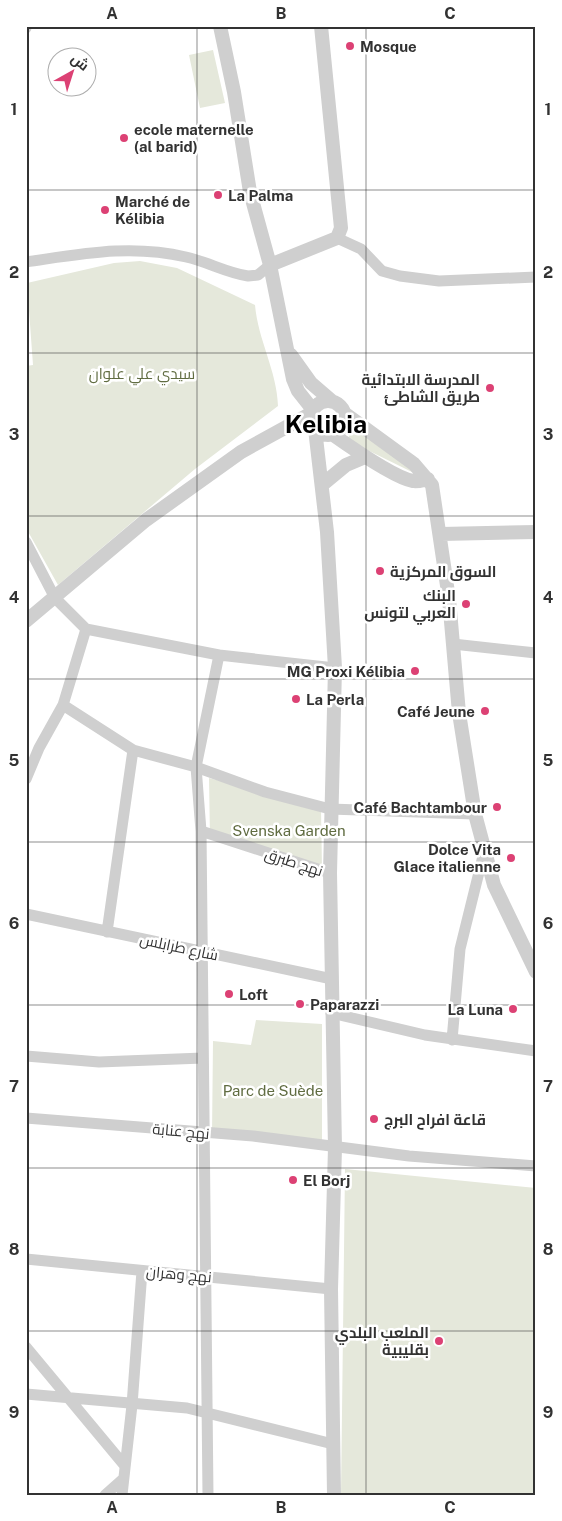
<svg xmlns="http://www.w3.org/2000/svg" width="562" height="1521" viewBox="0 0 562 1521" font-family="'Public Sans',Cairo,sans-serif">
  <rect width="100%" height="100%" fill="#fff"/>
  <!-- green -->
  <path fill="#e5e8db" d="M213,50l12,53 -25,5 -11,-53z
    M140,261l37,7 78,37c3,35 22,66 23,101l-83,63 -137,116 -32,-57v-162l7,-1 -6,-82 87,-20z
    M355,424l61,50 -69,-34z
    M209,778l112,30 1,62 -112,-32z
    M256,1020l66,4v119l-110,-8 1,-94 38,4z
    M345,1169l191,19v307h-195z"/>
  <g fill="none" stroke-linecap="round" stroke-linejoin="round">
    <!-- minor -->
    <path stroke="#cfcfcf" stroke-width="11" d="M26,28v-2
      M337,238l24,11 21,22 18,5 39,5 97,-4
      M26,262c56,-8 104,-18 160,-5 22,5 41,16 62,19l10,-1 12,-10
      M26,542l29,56 31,31 133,26 116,13
      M453,644l83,9
      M63,705l70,45 63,17 69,25 65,17 145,5
      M26,779l13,-31 24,-43 23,-76
      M201,831l129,42
      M26,914l306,65
      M107,932l26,-182
      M331,1013l94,22 111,16
      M452,1040l8,-91 24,-97
      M26,1056l73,6 104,-4
      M26,1118l227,18 156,20 127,10
      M26,1259l305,30
      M26,1347l99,119
      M26,1394l161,14 146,36
      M105,1495l18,-16
      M122,1495l10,-90 10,-134
      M208,1495l-7,-664 -5,-64 23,-112"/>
    <!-- tertiary -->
    <path stroke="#cfcfcf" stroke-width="14" d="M220,26l14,66 16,100 20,73 23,114 5,12 15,19
      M270,265l67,-27 4,-10 -20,-202
      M291,355l20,28 22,19
      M311 418a17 17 0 1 1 34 0a17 17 0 1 1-34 0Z
      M344,413l70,51 18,21 17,114 10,114 16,101 19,71 42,87
      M315,429l12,103 8,136 -5,205 5,275 -4,141 3,206
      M332,434c17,12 63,44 81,47 5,1 10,-1 15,-2
      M323,484l23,-19 19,-8
      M441,534l95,-2
      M26,621l120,-101 95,-68 71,-39"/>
  </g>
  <!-- grid -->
  <path fill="none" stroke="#323232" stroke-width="1" stroke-opacity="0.55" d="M197,26v1469M366,26v1469M26,190h510M26,353h510M26,516h510M26,679h510M26,842h510M26,1005h510M26,1168h510M26,1331h510"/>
  <!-- markers -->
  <g fill="#dc4174" stroke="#fff" stroke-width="2">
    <circle cx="350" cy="46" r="5"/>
    <circle cx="124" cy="138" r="5"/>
    <circle cx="218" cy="195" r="5"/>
    <circle cx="105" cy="210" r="5"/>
    <circle cx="490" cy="388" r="5"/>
    <circle cx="380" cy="571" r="5"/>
    <circle cx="466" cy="604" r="5"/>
    <circle cx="415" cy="671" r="5"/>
    <circle cx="296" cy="699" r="5"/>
    <circle cx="485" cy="711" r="5"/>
    <circle cx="497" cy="807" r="5"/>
    <circle cx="511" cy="858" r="5"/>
    <circle cx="229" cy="994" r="5"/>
    <circle cx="300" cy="1004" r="5"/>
    <circle cx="513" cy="1009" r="5"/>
    <circle cx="374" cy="1119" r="5"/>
    <circle cx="293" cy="1180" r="5"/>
    <circle cx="439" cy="1341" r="5"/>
  </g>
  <g text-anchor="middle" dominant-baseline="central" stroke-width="5" stroke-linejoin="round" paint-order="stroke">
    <!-- poi labels -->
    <g font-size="15" font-weight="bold" fill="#323232" stroke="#fff" text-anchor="start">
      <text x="360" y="46">Mosque</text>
      <text x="134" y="129">ecole maternelle<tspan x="134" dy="17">(al barid)</tspan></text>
      <text x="228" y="195">La Palma</text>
      <text x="115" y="201">Marché de<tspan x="115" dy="17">Kélibia</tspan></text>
      <text x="480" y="379" text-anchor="end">المدرسة الابتدائية<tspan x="480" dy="17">طريق الشاطئ</tspan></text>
      <text x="390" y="571">السوق المركزية</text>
      <text x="456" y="595" text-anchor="end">البنك<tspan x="456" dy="17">العربي لتونس</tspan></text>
      <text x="405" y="671" text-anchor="end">MG Proxi Kélibia</text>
      <text x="306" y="699">La Perla</text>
      <text x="475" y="711" text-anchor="end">Café Jeune</text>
      <text x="487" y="807" text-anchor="end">Café Bachtambour</text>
      <text x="501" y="849" text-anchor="end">Dolce Vita<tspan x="501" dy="17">Glace italienne</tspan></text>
      <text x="239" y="994">Loft</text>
      <text x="310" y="1004">Paparazzi</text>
      <text x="503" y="1009" text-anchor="end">La Luna</text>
      <text x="384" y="1119">قاعة افراح البرج</text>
      <text x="303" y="1180">El Borj</text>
      <text x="429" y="1332" text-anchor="end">الملعب البلدي<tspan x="429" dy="17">بقليبية</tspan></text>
    </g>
    <!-- park labels -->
    <g font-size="15" fill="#606c41" stroke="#fff">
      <text x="142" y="373">سيدي علي علوان</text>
      <text x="289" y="830">Svenska Garden</text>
      <text x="273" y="1090">Parc de Suède</text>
    </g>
    <!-- street labels -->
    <g font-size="15" fill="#323232" stroke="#fff">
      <text transform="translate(294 862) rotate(18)">نهج طبرق</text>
      <text transform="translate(179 947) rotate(12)">شارع طرابلس</text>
      <text transform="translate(181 1131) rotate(5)">نهج عنابة</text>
      <text transform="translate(179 1274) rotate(5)">نهج وهران</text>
    </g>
    <!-- town labels -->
    <g font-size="25" font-weight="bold" fill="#000" stroke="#fff">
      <text x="326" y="424">Kelibia</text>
    </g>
  </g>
  <!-- border -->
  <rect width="562" height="1521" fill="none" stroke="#ffffff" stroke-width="55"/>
  <!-- north arrow -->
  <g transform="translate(72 72) rotate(39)"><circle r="24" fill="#ffffff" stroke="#adadad"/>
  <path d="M0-4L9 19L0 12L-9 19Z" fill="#dc4174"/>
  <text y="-8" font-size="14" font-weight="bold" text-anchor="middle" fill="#323232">ش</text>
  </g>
  <rect x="28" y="28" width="506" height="1466" fill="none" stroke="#323232" stroke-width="2"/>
  <g font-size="16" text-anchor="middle" font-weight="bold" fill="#323232">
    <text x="112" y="19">A</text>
    <text x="281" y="19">B</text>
    <text x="450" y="19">C</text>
    <text x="14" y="115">1</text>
    <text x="548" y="115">1</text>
    <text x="14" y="278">2</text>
    <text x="548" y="278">2</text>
    <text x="14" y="440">3</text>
    <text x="548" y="440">3</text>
    <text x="14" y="603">4</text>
    <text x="548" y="603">4</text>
    <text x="14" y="766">5</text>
    <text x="548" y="766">5</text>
    <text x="14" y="929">6</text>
    <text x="548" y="929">6</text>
    <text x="14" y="1092">7</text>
    <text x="548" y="1092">7</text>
    <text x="14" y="1255">8</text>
    <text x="548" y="1255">8</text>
    <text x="14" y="1418">9</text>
    <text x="548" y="1418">9</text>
    <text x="112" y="1513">A</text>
    <text x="281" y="1513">B</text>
    <text x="450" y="1513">C</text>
  </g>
</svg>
